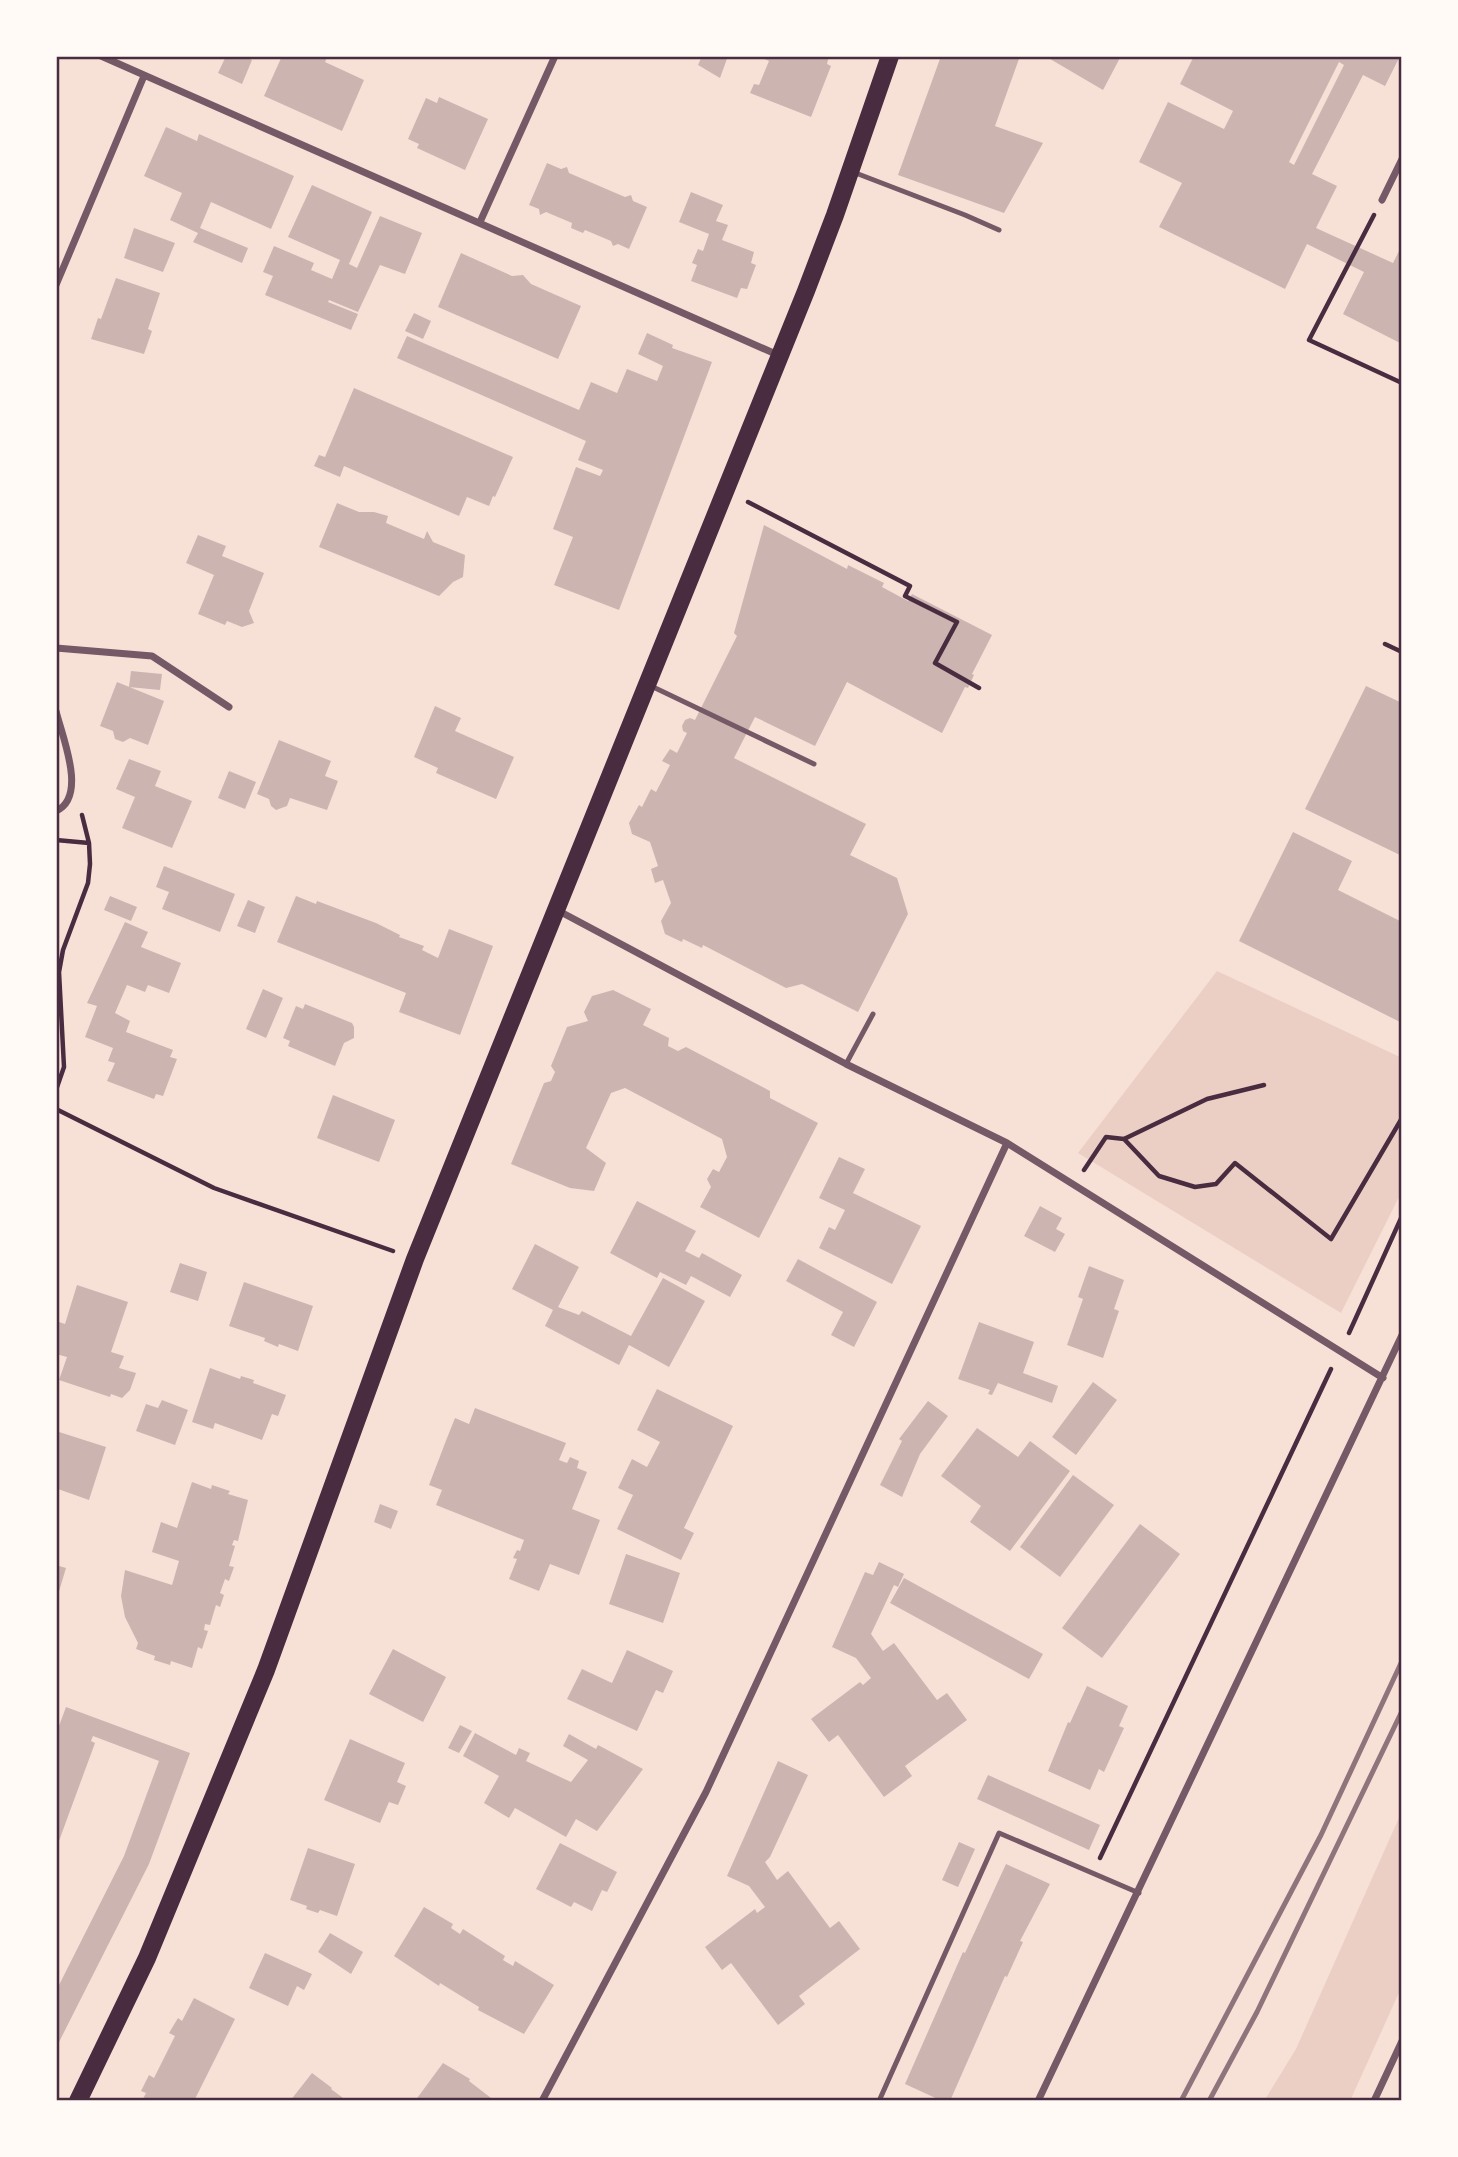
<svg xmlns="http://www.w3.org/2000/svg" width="1458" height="2157" viewBox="0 0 1458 2157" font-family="'Golos Text',sans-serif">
  <rect width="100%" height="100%" fill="#f7e1d7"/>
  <!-- green -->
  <path fill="#ebcfc5" d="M1217,971l185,87v133l-61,122 -263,-160z
    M1402,1811v175l-52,115h-86l32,-52z"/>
  <!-- building -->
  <path fill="#ccb4b1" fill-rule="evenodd" d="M226,56h17l9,4 -10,24 -24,-11z
    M282,56h46l-3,6 39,18 -22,51 -78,-35z
    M702,56h26l-8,22 -22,-13z
    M757,56h72l-2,8 4,2 -20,51 -61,-24 4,-9 5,1 10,-24z
    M941,56h79l-25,70 48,17 -39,70 -106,-38z
    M1045,56h76l-18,34z
    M1194,56h206l-15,30 -22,-11 -51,99 25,12 -21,42 77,35 9,-18v99l-59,-30 21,-42 -57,-28 -22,45 -126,-62 23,-44 -43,-21 29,-60 56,27 9,-18 -53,-27zM1339,62l5,3 -50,100 -5,-3z
    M439,97l49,22 -23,51 -48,-22 2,-4 -11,-5 18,-41 11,5z
    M166,127l31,14 2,-7 95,42 -23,53 -60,-27 -11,26 48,20 -6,15 -49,-21 5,-9 -28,-13 12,-27 -38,-17z
    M547,163l14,6 6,-2 2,6 56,24 6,-2 2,6 14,6 -18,42 -11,-5 -5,2 -2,-5 -26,-11 -2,3 -12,-5 1,-5 -26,-11 -6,3 -1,-6 -10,-4z
    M312,185l60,27 -23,52 8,4 23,-52 42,17 -17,41 -25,-9 -22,47 -29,-12 -1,2 30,12 -7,16 -86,-35 8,-19 -10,-4 11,-26 40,17 -3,7 21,9 8,-19 -52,-23z
    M691,192l32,13 -7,16 12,4 -6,15 32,12 -3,11 5,2 -9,24 -6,-1 -4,10 -46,-17 6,-16 -5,-2 6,-14 5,2 6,-17 -30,-12z
    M134,228l41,15 -12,29 -39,-14z
    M461,253l51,23 11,-1 8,9 50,22 -23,53 -120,-52z
    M116,278l44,15 -12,36 4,2 -8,23 -53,-15 7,-21 3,1z
    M414,313l17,8 -8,18 -18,-8z
    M647,333l26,12 -1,3 40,14 -93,248 -65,-25 19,-48 -20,-8 23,-62 24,9 3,-6 -25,-10 8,-19 -189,-83 10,-22 172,74 12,-28 26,11 10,-24 30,12 6,-15 -25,-12z
    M354,388l159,69 -18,40 -2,-1 -4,10 -22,-9 -8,19 -115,-50 -4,11 -26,-11 5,-11 6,2z
    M337,503l22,9h15l14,4 -2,7 38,16 3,-8 6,11 32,13 -2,22 -10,5 -14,14 -120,-49z
    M764,525l83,44 1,-4 36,18 -2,4 26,14 4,-7 80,41 -20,39 2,1 -6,13 -3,-1 -23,46 -95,-51 -32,64 -60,-29 -21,41 132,66 -16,31 47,23 11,36 -50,98 -56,-28 -16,4 -83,-43 -1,3 -19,-9 -1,3 -17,-8 -4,-13 10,-18 -8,-23 -8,3 -4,-14 7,-3 -8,-24 -18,-8 -3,-11 10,-18 3,2 9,-18 5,3 14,-27 -8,-4 8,-12 7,4 10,-20 -4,-2 -1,-5 3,-6 5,-2 5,2 42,-84 -3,-3z
    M198,535l28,11 -4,10 42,17 -15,38 5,12 -12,4 -15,-6 -2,4 -27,-11 16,-39 -28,-12z
    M131,671l31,3 -2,16 -31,-3z
    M117,682l47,19 -16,44 -18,-7 -7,4 -8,-3 -2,-8 -13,-5z
    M1366,686l36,17v153l-97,-47z
    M435,706l26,12 -6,13 59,26 -18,42 -60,-26 2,-5 -24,-11z
    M279,740l52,21 -6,15 13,5 -11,29 -37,-12 -3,8 -11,4 -5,-4 -2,-7 -12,-5z
    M129,759l32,12 -6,15 37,15 -20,47 -50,-20 13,-31 -19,-8z
    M229,771l27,11 -11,27 -27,-11z
    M1293,832l59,29 -14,29 64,32v101l-163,-82z
    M164,866l71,28 -15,38 -58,-23 7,-17 -13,-5z
    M110,896l27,11 -6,14 -27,-11z
    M296,896l20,8 1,-3 59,22 24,12 -1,2 25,9 -2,4 16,8 11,-29 44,17 -33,89 -61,-23 7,-19 -129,-51z
    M248,900l17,7 -10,26 -18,-7z
    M125,922l23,10 -7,15 40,16 -12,30 -21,-8 -3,7 -18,-7 -12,28 15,8 -4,11 47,18 -3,7 7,2 -14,37 -7,-2 -2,5 -47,-18 8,-18 -7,-2 5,-13 -28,-11 12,-31 -10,-3z
    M263,989l20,9 -17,40 -20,-9z
    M613,990l38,19 -8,16 26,13 -1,8 10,5 8,-4 84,44v7l48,25 -59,115 -59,-31 11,-20 -4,-8 6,-10 6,3 8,-15 -5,-18 -97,-51 -14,5 -25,55 20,15 -12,28 -24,-3 -59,-24 33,-81 7,-2 4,-9 -4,-6 16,-39 21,-6 -4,-9 8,-16z
    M305,1004l47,19 2,4v11l-10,5 -9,23 -47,-20 2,-5 -7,-3 13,-32 7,3z
    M333,1095l62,25 -16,42 -62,-24z
    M839,1157l26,12 -12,24 68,33 -29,58 -73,-36 10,-21 6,3 10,-20 -26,-12z
    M637,1201l59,30 -11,20 14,7 3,-5 40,22 -12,22 -39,-21 -5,9 -26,-13 -3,6 -47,-25z
    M1040,1206l22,12 -6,11 9,5 -10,18 -31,-16z
    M535,1244l44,23 -21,40 21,8 3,-4 49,25 32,-58 42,23 -36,66 -40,-22 -10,20 -74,-39 8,-16 -41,-21z
    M798,1259l79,43 -23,45 -23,-12 12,-23 -57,-31z
    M180,1263l27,9 -9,29 -28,-9z
    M1089,1266l35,14 -10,29 5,2 -16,47 -36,-13 16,-46 -5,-2z
    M244,1282l69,24 -15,45 -19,-7 -1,3 -14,-6 1,-3 -36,-12z
    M77,1285l51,17 -17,50 13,4 -5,12 17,5 -6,17 -8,8 -11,-4 -1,3 -51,-17 8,-23 -11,-3v-33l9,3z
    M979,1322l55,20 -11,31 35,13 -6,17 -54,-20 -6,12 -4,-1 2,-4 -32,-11z
    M210,1368l30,11 1,-3 13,4 -1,3 33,12 -8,21 -6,-2 -10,26 -47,-17 -2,6 -21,-7z
    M1093,1382l24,18 -41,55 -24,-18z
    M657,1389l76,37 -49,102 10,5 -13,27 -64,-31 16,-34 -15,-7 14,-29 15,8 13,-25 -23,-12z
    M162,1400l26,10 -13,35 -39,-14 10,-27 12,4z
    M928,1401l20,15 -28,38 -18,43 -22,-12 22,-44 -3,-2z
    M475,1408l91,35 -7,17 8,3 3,-6 9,4 -2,7 10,4 -15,37 28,11 -21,55 -29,-11 -11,27 -30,-12 8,-20 -4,-1 4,-8 3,1 4,-11 -88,-35 6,-15 -13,-5 18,-47 8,-20 14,6z
    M977,1428l41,29 12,-16 40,30 -60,80 -40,-29 11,-16 -40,-30z
    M56,1431l50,16 -17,53 -31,-11 1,-3 -3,-1z
    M1073,1475l41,30 -54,72 -40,-30z
    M192,1482l19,7 1,-4 18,6 -2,3 20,6 -10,41 -4,-1 -2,5 3,1 -6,20 5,1 -5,14 -4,-2 -5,14 4,2 -4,12 -4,-2 -6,20 -5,-1 -1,6 4,1 -6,18 -4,-2 -6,21 -21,-7 -1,4 -16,-5 1,-4 -19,-7 2,-6 -13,-26 -4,-21 4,-26 47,15 7,-24 -27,-9 9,-30 16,6z
    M380,1504l18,7 -7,18 -17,-7z
    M1140,1524l40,30 -78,104 -40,-30z
    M626,1554l54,19 -17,50 -54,-19z
    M879,1562l25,12 -6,13 -4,-2 -23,49 12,17 11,-8 43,57 10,-7 20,27 -62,46 7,10 -28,21 -46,-62 -9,7 -18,-23 49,-37 3,3 8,-7 -15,-20 -24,-11 33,-75 8,3z
    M56,1565l10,3 -9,30h-1z
    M904,1578l139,76 -14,25 -139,-76z
    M393,1649l53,28 -23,45 -54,-28z
    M627,1650l46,21 -10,22 -7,-3 -19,41 -70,-32 15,-30 30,14z
    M1087,1686l41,20 -9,20 5,2 -20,44 -5,-3 -9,21 -42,-19 20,-49 2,1z
    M66,1707l124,46 -41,111 -93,184v-57l68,-135 35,-95 -66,-25 -2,5 4,2 -39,106v-115z
    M460,1725l12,6 -13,22 -11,-5z
    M475,1733l41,22 3,-7 11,5 -4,8 45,21 17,-22 -25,-14 6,-12 27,15 2,-4 45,24 -46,62 -21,-12 -10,18 -51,-29 -6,10 -25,-15 15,-27 -36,-20z
    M350,1739l55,24 -8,19 9,4 -8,19 -9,-3 -9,21 -56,-23z
    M778,1761l30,14 -38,82 -5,5 12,18 11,-9 42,57 9,-7 21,28 -61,47 6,8 -27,21 -47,-62 -9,7 -17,-23 50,-38 2,4 8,-6 -16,-21 -22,-10z
    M988,1775l112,50 -11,25 -112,-51z
    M959,1842l16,7 -17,38 -16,-7z
    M560,1843l57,29 -10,20 -5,-2 -10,21 -18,-9 -3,5 -35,-18z
    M308,1848l47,16 -18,52 -17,-6 -2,3 -12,-4 1,-3 -17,-6z
    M1006,1864l44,20 -30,57 3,1 -16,35 -2,-1 -55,125h-8l-37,-17 58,-132 2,1z
    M424,1907l29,17 -2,4 9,6 3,-5 42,27 -2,4 10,6 2,-5 39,24 -30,49 -46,-24 1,-3 -39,-24 -1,3 -45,-30z
    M330,1933l33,19 -12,22 -33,-22z
    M265,1953l47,21 -8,16 -7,-4 -9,20 -39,-18z
    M194,1998l41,21 -41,82h-52l4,-8 -5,-2 8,-16 5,3 21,-42 -6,-3 9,-15 4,3z
    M443,2063l27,16 -1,2 22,17 -2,3h-74z
    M312,2073l20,15 -1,1 16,12h-57z"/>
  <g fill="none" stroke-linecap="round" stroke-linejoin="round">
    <!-- path -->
    <path stroke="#4a2c40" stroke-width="4.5" d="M1374,215l-65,125 93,43
      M748,502l162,84 -5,10 52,26 -22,41 44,25
      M1385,644l17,8
      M56,840l33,3
      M56,1090l8,-23 -5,-95 4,-22 25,-67 2,-19 -1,-21 -7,-28
      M56,1109l158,79 179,63
      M1124,1139l35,37 36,11 21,-3 19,-21 96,76 71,-121
      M1084,1170l22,-33 18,2 83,-40 57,-14
      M1349,1333l53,-117
      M1100,1858l231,-489"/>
    <!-- service -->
    <path stroke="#755966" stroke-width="5" d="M853,172l112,43 34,15
      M651,686l163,78
      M846,1064l27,-50
      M879,2101l120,-268 140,60"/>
    <!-- minor -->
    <path stroke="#755966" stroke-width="7" d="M101,56l677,299
      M1382,200l20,-41
      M480,222l75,-166
      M56,285l88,-209
      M56,648l96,8 77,51
      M56,711c6,25 32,86 0,100
      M557,910l289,154 161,79 376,235
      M542,2101l164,-309 301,-649
      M1038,2101l364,-766
      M1374,2101l28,-60"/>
    <!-- primary -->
    <path stroke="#4a2c40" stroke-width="18" d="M78,2101l69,-143 119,-288 149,-411 391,-968 29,-76 55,-159"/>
    <!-- rail -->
    <path stroke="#8f747c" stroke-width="5" d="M1181,2101l140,-266 81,-174
      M1209,2101l48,-89 145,-301"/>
  </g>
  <!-- border -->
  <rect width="1458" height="2157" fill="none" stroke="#fffaf5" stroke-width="116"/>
  <rect x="58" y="58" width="1342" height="2041" fill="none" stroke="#4a2c40" stroke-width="2.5"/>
</svg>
